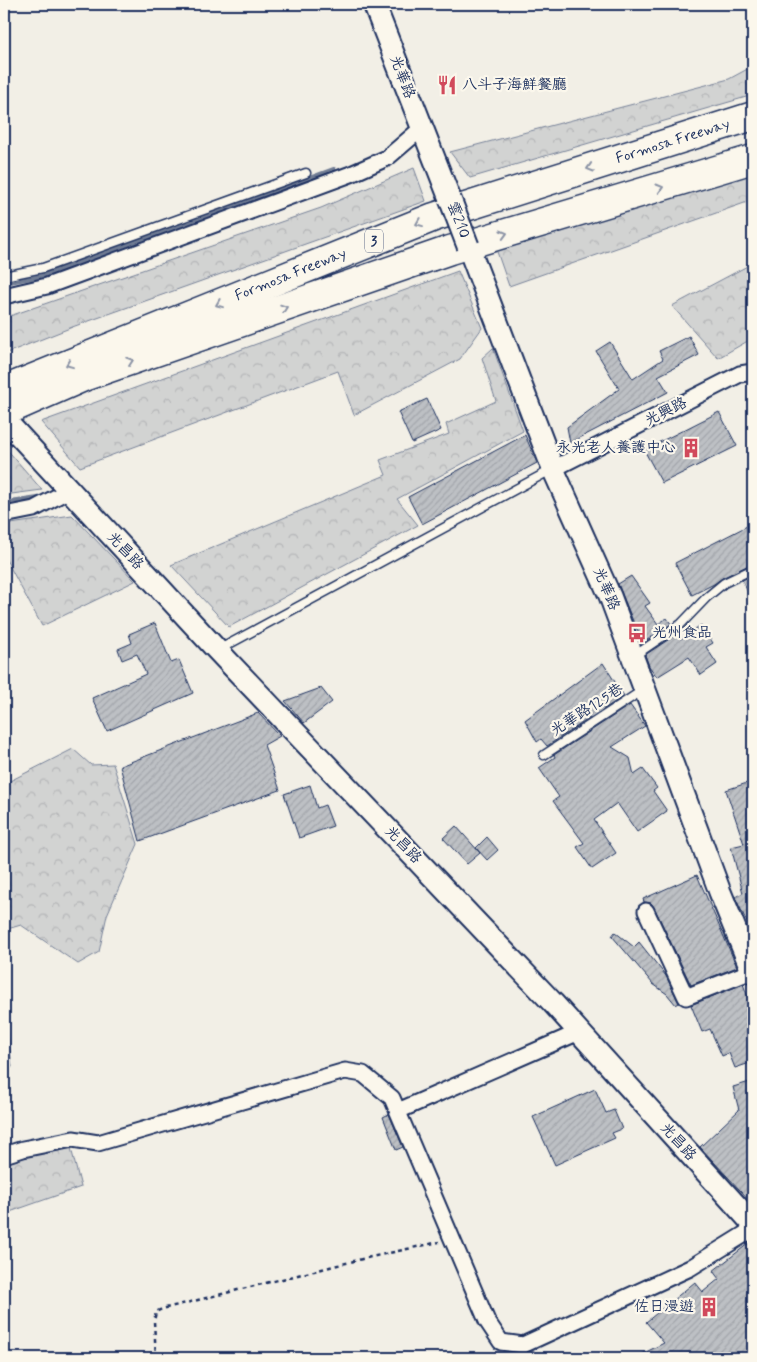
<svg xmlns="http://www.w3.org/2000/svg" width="757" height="1362" viewBox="0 0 757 1362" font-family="Mynerve,'LXGW WenKai TC',sans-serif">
  <defs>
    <pattern id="forest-crowns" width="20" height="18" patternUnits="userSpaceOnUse" patternTransform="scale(1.25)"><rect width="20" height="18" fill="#d2d3d2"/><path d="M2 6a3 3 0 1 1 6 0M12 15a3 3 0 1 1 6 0" fill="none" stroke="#b4b5b7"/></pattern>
    <pattern id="building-hatch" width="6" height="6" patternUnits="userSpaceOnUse" patternTransform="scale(1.25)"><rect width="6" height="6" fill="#bdc0c4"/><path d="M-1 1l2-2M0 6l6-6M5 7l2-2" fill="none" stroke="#a2a5ab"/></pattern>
  </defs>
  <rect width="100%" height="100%" fill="#f2efe6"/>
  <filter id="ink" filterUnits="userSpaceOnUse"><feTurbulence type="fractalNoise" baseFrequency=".02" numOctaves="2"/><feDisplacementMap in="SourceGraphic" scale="10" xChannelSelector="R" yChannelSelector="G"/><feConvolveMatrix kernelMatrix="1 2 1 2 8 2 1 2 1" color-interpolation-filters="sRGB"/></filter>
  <g filter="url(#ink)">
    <!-- forest -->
    <path fill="url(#forest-crowns)" stroke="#768198" d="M753,66v29l-283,83 -20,-26 279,-73z
      M414,168l12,33 -351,125 -71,28v-36l317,-110z
      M753,169v31l-244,86 -14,-40z
      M753,263v75l-35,20 -46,-52z
      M458,271l24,57 -22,31 -106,56 -16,-44 -258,96 -39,-45z
      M493,348l30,83 -126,68 21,26 -189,102 -58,-62 215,-90 -6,-15 69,-26 -3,-10 50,-23 -14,-43z
      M4,446l38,44 -38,5z
      M72,515l63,66 -93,45 -38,-70v-31z
      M73,749l18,16 22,-1 25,80 -31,71 -8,37 -21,12 -57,-39 -17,5v-146z
      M4,1017l3,8 5,42 -8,9z
      M71,1148l10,39 -77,27v-54l18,-7z"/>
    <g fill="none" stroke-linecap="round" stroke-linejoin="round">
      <!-- stream -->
      <path stroke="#707b93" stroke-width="4" d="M4,283l38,-7 292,-107
        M4,503l34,-5"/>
    </g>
    <!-- building -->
    <path fill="url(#building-hatch)" stroke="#1b2f5e" d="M689,336l10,19 -41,21 10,16 -98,51 -3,-16 52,-38 -23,-38 14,-9 23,37 30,-20 -4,-8z
      M427,399l14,31 -29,13 -14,-31z
      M719,412l18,34 -75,37 -18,-33z
      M525,435l12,28 -115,61 -14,-27z
      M753,523v40l-31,15 -8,6 -22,11 -17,-32z
      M753,575v27l-11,-22z
      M631,576l19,27 -5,3 13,18 9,-6 4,6 -30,20 -3,-8 2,-2 -5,-8 -17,-42z
      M155,623l16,40 8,-3 14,33 -86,38 -15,-33 54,-24 -9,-20 -15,6 -4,-11 14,-6 -3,-9z
      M701,625l12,18 -7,4 11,17 -16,11 -12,-18 -32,20 -8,-11 -4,-11 32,-21 2,4h3z
      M603,663l21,33 -77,50 -6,-7 -4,3 -12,-22z
      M321,688l11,14 -28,21 -19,-22z
      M630,705l15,21 -33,21 18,11 4,17 9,-6 14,19 -4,3 14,20 -30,21 -20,-29 -23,17 22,33 -24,16 -15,-22 7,-4 -31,-42 6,-4 -20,-29 16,-11 -1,-2z
      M258,713l22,23 -16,9 16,45 -140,51 -20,-75z
      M753,781v154l-18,-38 8,-4 -12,-46 13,-3 -18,-54z
      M310,785l7,23 8,-3 8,21 -34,12 -15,-44z
      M456,826l24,27 -13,11 -24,-26z
      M487,837l11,13 -11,10 -11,-12z
      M697,875l40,92 -46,18 -37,-78 -3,-4 -7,-1 -1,-3z
      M615,932l19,15 5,-5 27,34 13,27 -3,2 -9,-11 -14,-10 -41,-48z
      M743,984l10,26v52l-18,6 -6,-15 -7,3 -12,-27 -8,3 -11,-27z
      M753,1081v123l-53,-57 39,-37 -6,-23z
      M595,1089l11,24 8,-3 8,19 -10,4 3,5 -60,27 -22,-48z
      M389,1114l14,33 -7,3 -13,-33z
      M753,1240v118h-119l30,-15 -18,-21 49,-40 8,10 16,-13 -6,-8z"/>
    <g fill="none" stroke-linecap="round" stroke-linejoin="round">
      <defs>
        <path id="lane" d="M4,276l39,-8 263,-95
          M218,650l333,-180
          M634,656l47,-32 26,-27 17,-14 29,-14
          M544,755l99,-65"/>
        <path id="street" d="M4,296l43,-10 304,-112 36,-16 35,-30
          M553,469l187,-95 13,-2
          M4,515l30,-6 35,-19
          M646,911l40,86 66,-26
          M398,1111l181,-79
          M4,1155l19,-6 50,-10 25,4 247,-72 18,3 29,24 95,223 14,21 22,3 167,-77 63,-39"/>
        <path id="secondary" d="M374,4l76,195
          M468,246l85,223 57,127 110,296 33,81
          M4,419l213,231 336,353 200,221"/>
        <g id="highway">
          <path id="s1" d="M4,390l430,-173 319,-101"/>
          <path d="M4,412l82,-36 364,-126 303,-91"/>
        </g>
      </defs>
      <!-- lane casing -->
      <use href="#lane" stroke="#1b2f5e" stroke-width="11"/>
      <!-- street casing -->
      <use href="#street" stroke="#1b2f5e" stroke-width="19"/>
      <!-- secondary casing -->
      <use href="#secondary" stroke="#1b2f5e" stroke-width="25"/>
      <!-- highway casing -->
      <use href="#highway" stroke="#1b2f5e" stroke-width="31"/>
      <!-- path -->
      <path stroke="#1b2f5e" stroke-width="2.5" stroke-dasharray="4 4" stroke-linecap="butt" d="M156,1358l-2,-37 2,-9 6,-3 200,-50 77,-17"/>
      <!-- lane -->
      <use href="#lane" stroke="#fbf7ec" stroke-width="8"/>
      <!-- street -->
      <use href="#street" stroke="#fbf7ec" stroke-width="15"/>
      <!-- secondary -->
      <use href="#secondary" stroke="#fbf7ec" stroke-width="21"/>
      <!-- highway -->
      <use href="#highway" stroke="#fbf7ec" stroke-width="28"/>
      <defs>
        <path id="secondary-bridge" d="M450,199l18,47"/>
      </defs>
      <!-- secondary-bridge casing -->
      <use href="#secondary-bridge" stroke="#1b2f5e" stroke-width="25" stroke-linecap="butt"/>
      <!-- secondary-bridge -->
      <use href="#secondary-bridge" stroke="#fbf7ec" stroke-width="21"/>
    </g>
    <!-- one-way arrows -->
    <defs><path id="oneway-chevron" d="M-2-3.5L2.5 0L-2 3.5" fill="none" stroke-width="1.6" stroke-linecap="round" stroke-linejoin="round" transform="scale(1.25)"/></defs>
    <g stroke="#8b93a5">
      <use href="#oneway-chevron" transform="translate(590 168) rotate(163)"/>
      <use href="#oneway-chevron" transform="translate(660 188) rotate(-16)"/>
      <use href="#oneway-chevron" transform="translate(419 223) rotate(158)"/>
      <use href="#oneway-chevron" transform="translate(504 234) rotate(-16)"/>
      <use href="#oneway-chevron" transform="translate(219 304) rotate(158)"/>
      <use href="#oneway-chevron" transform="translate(284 308) rotate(-19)"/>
      <use href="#oneway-chevron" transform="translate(130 361) rotate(-19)"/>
      <use href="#oneway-chevron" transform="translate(69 364) rotate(158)"/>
    </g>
  </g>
  <!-- icons -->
  <defs>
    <symbol id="restaurant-bare" viewBox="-9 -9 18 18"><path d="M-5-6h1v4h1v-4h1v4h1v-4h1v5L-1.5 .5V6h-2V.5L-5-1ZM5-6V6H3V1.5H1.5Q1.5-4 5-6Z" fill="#d1495b" stroke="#fbf7ec" stroke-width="2.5" paint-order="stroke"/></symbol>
    <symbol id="building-bare" viewBox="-9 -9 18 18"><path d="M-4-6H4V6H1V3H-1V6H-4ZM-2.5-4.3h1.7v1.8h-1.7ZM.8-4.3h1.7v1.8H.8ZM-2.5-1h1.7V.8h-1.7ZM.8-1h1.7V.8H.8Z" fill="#d1495b" stroke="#fbf7ec" stroke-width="2.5" paint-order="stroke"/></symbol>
    <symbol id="bus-bare" viewBox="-9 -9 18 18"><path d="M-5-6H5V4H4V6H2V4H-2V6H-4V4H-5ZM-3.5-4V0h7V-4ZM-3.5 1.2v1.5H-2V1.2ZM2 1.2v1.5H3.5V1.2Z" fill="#d1495b" stroke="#fbf7ec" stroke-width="2.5" paint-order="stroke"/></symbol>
  </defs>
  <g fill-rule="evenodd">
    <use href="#restaurant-bare" x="433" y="71" width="28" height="28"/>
    <use href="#building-bare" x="677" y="434" width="28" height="28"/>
    <use href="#bus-bare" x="623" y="619" width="28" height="28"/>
    <use href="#building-bare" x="695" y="1293" width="28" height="28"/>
  </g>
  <g text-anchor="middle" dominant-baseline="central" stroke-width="4.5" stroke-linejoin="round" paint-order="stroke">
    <!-- shield labels -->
    <rect fill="#fbf7ec" stroke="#5e6b89" stroke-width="1" x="365" y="229.5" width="18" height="23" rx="4"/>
    <g font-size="14" font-weight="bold" fill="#1b2f5e">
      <text x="374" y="241">3</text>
    </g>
    <!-- street labels -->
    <g font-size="15" fill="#1b2f5e" stroke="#fbf7ec">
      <text transform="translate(402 77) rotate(69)">光華路</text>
      <text stroke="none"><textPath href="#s1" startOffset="714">Formosa Freeway</textPath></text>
      <text transform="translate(458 220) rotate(69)">雲210</text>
      <text stroke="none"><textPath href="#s1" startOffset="309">Formosa Freeway</textPath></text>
      <text transform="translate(666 412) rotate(-27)">光興路</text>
      <text transform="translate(125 551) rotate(47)">光昌路</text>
      <text transform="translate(606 589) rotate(67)">光華路</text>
      <text transform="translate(587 710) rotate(-33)">光華路125巷</text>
      <text transform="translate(403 845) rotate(46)">光昌路</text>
      <text transform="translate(678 1142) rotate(48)">光昌路</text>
    </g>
    <!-- poi labels -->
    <g font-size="15" fill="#1b2f5e" stroke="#fbf7ec" text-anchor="start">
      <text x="462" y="85">八斗子海鮮餐廳</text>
      <text x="676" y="448" text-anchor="end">永光老人養護中心</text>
      <text x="652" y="633">光州食品</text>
      <text x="694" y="1307" text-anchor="end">佐日漫遊</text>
    </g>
  </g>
  <!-- margin -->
  <rect width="757" height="1362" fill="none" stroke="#fbf7ec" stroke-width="20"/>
  <rect x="10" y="10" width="737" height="1342" fill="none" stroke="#1b2f5e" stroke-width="2" filter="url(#ink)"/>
</svg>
